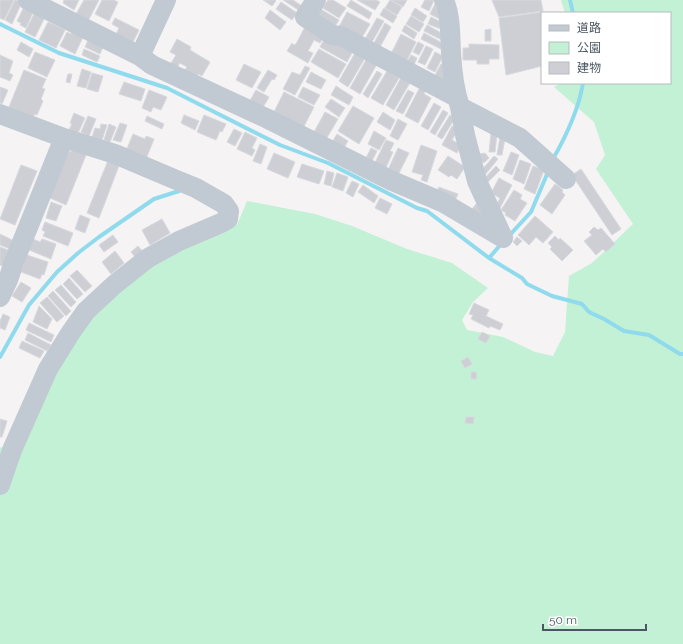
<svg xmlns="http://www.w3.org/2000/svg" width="683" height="644" viewBox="0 0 683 644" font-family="Raleway,'Noto Sans JP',sans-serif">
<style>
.green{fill:#c3f1d5}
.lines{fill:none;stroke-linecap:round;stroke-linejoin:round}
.stream{stroke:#90daee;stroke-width:4}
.building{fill:#cdcfd5;stroke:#d7d9de}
.minor{stroke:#c1cad2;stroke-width:20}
</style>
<rect width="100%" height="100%" fill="#f5f3f3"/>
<path class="green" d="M561,0h122v644h-683v-197l17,6 34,-76 29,-46 36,-38 32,-27 43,-23 46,-18 10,-24 68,13 37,12 55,23 45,14 36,25 -15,14 -11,18 5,10 36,7 32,15 18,4 12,-24 4,-56 23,-13 41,-39 -37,-55 9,-14 -11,-33 -40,-35 7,-4h109v-70h-105z"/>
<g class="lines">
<path class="stream" d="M570,0l3,13
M0,24l59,29 108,35 113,57 48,18 89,45 10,3 62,47 33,20 5,6 25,12 30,8 7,8 15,7 20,12 25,4 31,19h3
M553,159c12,-21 26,-51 30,-76
M508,237l23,-25 17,-40
M489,258l13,-15
M0,357l29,-52 28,-33 21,-19 21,-16 55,-38 25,-8"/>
</g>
<path class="building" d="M0,0h14l-10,20 -4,-2z
M15,0l7,2 -10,22 -7,-4z
M64,0h15l-5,10 -11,-7z
M84,0h15l-12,23 -12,-7z
M102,0h12l4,2 -9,19 -14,-7z
M263,0h12l1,1 -4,5z
M283,0h10l9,6 -2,5z
M328,0h5l13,8 -7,10 -16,-10z
M351,0l21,13 -3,6 -22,-13z
M357,0h19l4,2 -5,8z
M390,0l12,7 -5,8 -12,-7z
M391,0h16l-4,7z
M425,0h9l-5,11 -8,-4z
M492,0h49l2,11 -44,6z
M281,2l16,11 -5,7 -16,-11z
M435,4l5,15 -10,-5z
M25,5l9,5 -8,18 -6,-3 1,-2 -4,-2z
M319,8l20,12 -5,8 -19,-12z
M384,8l13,8 -4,7 -13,-8z
M415,8l12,8 -4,6 -12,-7z
M36,10l10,5 -11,22 -10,-5z
M270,10l16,12 -6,8 -15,-12z
M347,12l23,12 -9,15 -22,-12z
M543,12l1,1h-2v53l-36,9 -7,-57z
M411,16l13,8 -5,8 -13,-8z
M431,17l12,6 -2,6 -13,-5z
M115,18l24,12 -8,16 -17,-8 5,-10 -7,-4z
M377,18l7,3 -12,21 -7,-3z
M48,22l17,8 -9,18 -17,-8z
M385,23l6,4 -11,20 -6,-4z
M306,25l19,10 -5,8 -6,-3 -6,11 5,2 -5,10 -21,-12 5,-8 2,2 2,-1z
M405,25l12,8 -3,6 -12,-8z
M427,25l18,10 -3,5 -18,-9z
M491,29v12h-6v-11z
M73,30l11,5 -9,19 -15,-8 7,-14 4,2z
M424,33l20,11 -3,5 -20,-10z
M401,34l15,8 -10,20 -15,-8z
M326,36l27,15 -6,11 -27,-15z
M89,38l15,7 -4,9 -15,-7z
M177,39l14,8 -1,3 20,12 -8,14 -4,-2 -3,4 -11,-7 3,-4 -7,-4 -4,6 -6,-4 6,-10 -6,-3z
M21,42l12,7 -4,8 -12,-7z
M418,42l6,3 -5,10 -6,-3z
M469,44l30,1v14h-10v5h-12v-4h-14v-12h6z
M426,46l7,3 -8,16 -7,-3z
M84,49l16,7 -3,6 -15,-7z
M319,49l27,15 -8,14 -27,-16z
M35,52l20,8 -8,17 -19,-9z
M435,52l8,4 -8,16 -8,-4z
M355,53l10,5 -17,29 -9,-6z
M0,55l13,6 -4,12 4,2 -3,6 -10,-4z
M411,55l6,3 -3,7 -7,-3z
M367,58l10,6 -17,30 -10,-6z
M244,64l17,8 -9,16 -16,-8z
M441,64l6,3 -3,15 -10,-5z
M305,66l5,2 -15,27 -12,-6 9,-17 8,3z
M82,69l9,3 -5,16 -9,-2z
M24,70l22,9 -4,9 3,1 -4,10 2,2 -6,14 -2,-1 -2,3 -24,-10z
M268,70l9,5 -3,5 -2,-1 -8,13 -7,-4z
M377,71l5,3 -14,24 -5,-4z
M387,71l12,7 -16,27 -12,-7z
M311,72l15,8 -5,9 -15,-7z
M92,73l11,3 -5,16 -11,-3z
M68,74h4l-2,9 -4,-1z
M402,76l9,5 -17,29 -8,-5z
M124,82l21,7 -4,12 -22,-7z
M336,86l17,11 -4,8 -18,-10z
M0,87l8,3 -6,14 -2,-1z
M303,87l17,8 -6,10 -16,-8z
M420,87l6,3 -2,4 7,4 -13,25 -13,-7z
M149,90l18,7 -6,13 -8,-3 -2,5 -9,-4z
M256,90l13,7 -8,14 -13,-7z
M408,90l6,3 -11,21 -7,-3z
M284,92l30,15 -12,23 -30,-14z
M331,99l14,9 -6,9 -14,-10z
M434,103l7,4 -13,23 -7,-4z
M353,106l21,12 -15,26 -21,-13z
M443,110l5,3 -13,22 -5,-3z
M325,112l13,7 -13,22 -12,-7z
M383,112l12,8 -5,10 -13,-8z
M74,113l11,5 -7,15 -9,-3 3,-6 -2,-1z
M184,115l15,6 -4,9 -14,-7z
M204,115l22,9 -4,8 -2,-1 -4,9 -19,-8z
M450,115l5,3 -13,21 -5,-3z
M88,116l8,3 -7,17 -8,-4z
M147,116l17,8 -2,5 -17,-8z
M398,119l9,5 -9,16 -8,-4z
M120,123l7,2 -6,17 -8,-2z
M101,124l6,1 -5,15 -10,-3 3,-9 5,1z
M109,124l7,3 -6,15 -6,-2z
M452,126l6,3 -6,11 9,5 -4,8 -15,-8z
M234,129l8,4 -7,13 -8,-4z
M374,131l12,7 -7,12 -11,-6z
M245,132l12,6 -5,10 3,2 -3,6 -15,-7z
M491,133l6,1 -2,18h-6z
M133,134l12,5 1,-3 8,3 -8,20 -20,-8z
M337,134l11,7 -6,10 -11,-7z
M500,137l5,1 -3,17h-5z
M386,140l8,3 -4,8 3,1 -9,20 -11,-5z
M260,144l7,3 -6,17 -8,-3z
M421,145l16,6 -10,31 -6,-2 2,-5 -11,-3z
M371,148l6,3 -6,12 -6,-3z
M398,148l11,5 -11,22 -10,-5z
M75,149l11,6 -20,50 -16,-7 18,-45z
M511,152l8,3 -7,20 -9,-4z
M274,153l21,9 -7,16 -21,-9z
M485,153l4,5 -5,5 -8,-6 3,-3z
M448,156l17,11 -8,12 -6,-4 -2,2 -11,-7z
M494,156l4,3 -14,17 -4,-4z
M109,158l11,5 -21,55 -12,-5z
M520,160l11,4 -7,20 -11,-5z
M302,164l22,7 -5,13 -22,-7z
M21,165l16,6 -22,54 -15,-6z
M496,166l4,4 -14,14 -4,-3z
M533,166l11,4 -9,24 -11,-5z
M581,169l40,60 -9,6 -40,-60z
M327,171l7,2 -3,13 -7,-2z
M337,173l11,4 -5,14 -11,-4z
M499,178l13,7 -13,25 -4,-2 5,-10 -9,-5z
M352,181l7,3 -6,13 -7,-4z
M555,184l8,6 -1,2 3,3 -13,19 -12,-9z
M363,185l15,11 -4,7 -16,-11z
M439,187l19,7 -3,7 -19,-8z
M514,190l8,5 -2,4 7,4 -12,18 -10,-6 1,-2 -5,-3z
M380,198l12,6 -5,10 -12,-6z
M51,202l11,4 -6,15 -10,-3z
M477,203l7,6 -5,5 -7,-5z
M80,215l10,4 -5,14 -10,-4z
M535,216l18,16 -10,11 -7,-6 -7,8 -11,-10z
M162,219l8,14 -20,12 -8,-15z
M45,222l28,11 -5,13 -25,-10 2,-4 -3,-2z
M594,227l4,3 3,-2 14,16 -9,8 -3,-3 -7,6 -12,-14 8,-6 -3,-3z
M0,234l14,7 -4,8 -10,-4z
M113,235l5,7 -14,10 -5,-7z
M555,236l4,4 1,-2 13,12 -11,11 -12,-12 2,-2 -4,-4z
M517,237l5,4 -5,5 -4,-4z
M33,239l7,3 2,-3 14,5 -5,15 -22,-9z
M138,246l6,7 -8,5 -5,-6z
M0,247l13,5 -7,16 -6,-3z
M115,251l9,12 -13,11 -9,-12z
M27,255l21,7 -4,13 -2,-1 -2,5 -19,-7z
M77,270l15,16 -7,6 -15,-16z
M69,278l14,16 -6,5 -14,-15z
M21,282l10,6 -9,14 -10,-6z
M61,285l15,17 -5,5 -16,-17z
M53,291l18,20 -5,5 -18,-20z
M47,297l17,19 -7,6 -17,-19z
M474,303l15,7 -3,6 17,8 -3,6 -10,-4 -1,2 -18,-9 2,-4 -4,-1z
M39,306l13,13 -5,10 -14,-7z
M3,314l7,3 -5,13 -5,-2v-7z
M29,323l25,12 -3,7 -25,-12z
M482,332l8,4 -4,7 -8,-4z
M28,333l23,12 -4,6 -22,-11z
M22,341l22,10 -4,7 -21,-10z
M468,357l4,7 -7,4 -4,-7z
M471,372h5l1,7h-6z
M466,417h8l-1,7 -8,-1z
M0,419l7,2 -5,16h-2z"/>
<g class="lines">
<path class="minor" d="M28,0l112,56 12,9 114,53 124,62 52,22 61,36 -26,-57 -12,-46 -5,-28
M316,0l-11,17 27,18 9,1 115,61
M444,0c7,16 6,35 7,52 1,19 3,37 9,55l60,31 46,41
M140,56l26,-56
M0,114l64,24 -50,124 -6,18 -8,17
M0,485l12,-35 36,-81 23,-37 15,-21 28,-26 34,-27 31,-17 42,-18 7,-4 1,-8 -5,-7 -28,-16 -22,-9 -59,-25 -51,-16"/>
</g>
<rect x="541" y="12" width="130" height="72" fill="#ffffff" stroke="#b7bbc0"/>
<rect x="549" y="25" width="20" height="6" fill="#c1cad2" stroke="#b7bbc0"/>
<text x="577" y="32" font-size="12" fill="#4a5661">道路</text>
<rect x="549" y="42" width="20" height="12" fill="#c3f1d5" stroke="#b7bbc0"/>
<text x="577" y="52" font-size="12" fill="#4a5661">公園</text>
<rect x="549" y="62" width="20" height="12" fill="#cdcfd5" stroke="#b7bbc0"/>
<text x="577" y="72" font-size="12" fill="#4a5661">建物</text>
<path d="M543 624v6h103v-6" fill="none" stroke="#4a5661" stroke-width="2"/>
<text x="549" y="624" font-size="12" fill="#4a5661" stroke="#ffffff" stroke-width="3" paint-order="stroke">50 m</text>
</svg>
